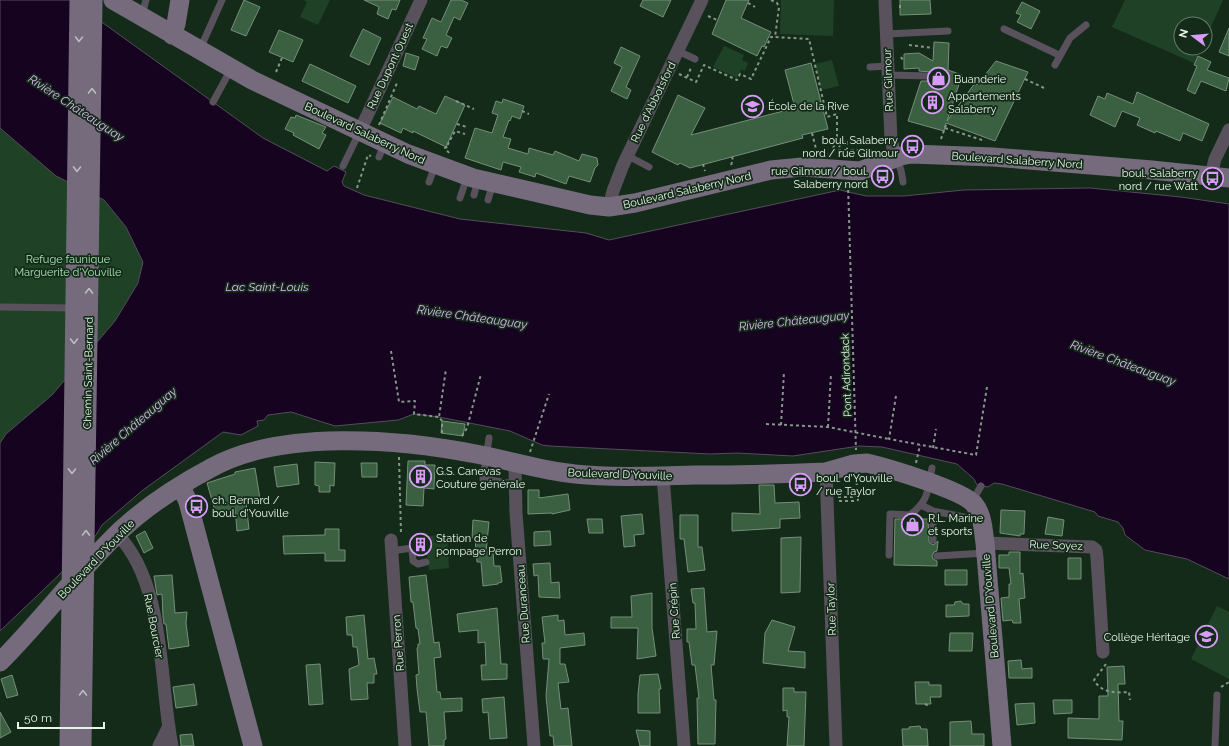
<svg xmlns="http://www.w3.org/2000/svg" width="1229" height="746" viewBox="0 0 1229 746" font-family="Raleway,sans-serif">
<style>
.green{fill:#1f4227}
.water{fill:#160320;stroke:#554c5c}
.building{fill:#3a5f41;stroke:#758f79}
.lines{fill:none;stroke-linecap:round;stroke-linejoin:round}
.path{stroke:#859788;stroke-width:2;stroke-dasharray:3 3;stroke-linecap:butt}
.lane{stroke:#59525d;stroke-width:7}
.street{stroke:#59525d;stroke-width:13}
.secondary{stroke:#766b7d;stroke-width:19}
.oneway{stroke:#babebe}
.labels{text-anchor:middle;stroke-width:3.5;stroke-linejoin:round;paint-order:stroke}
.street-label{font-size:11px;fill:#e7f5e9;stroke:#142b19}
.poi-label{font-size:11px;fill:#e7f5e9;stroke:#142b19;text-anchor:start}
.park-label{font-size:11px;fill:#a7e4b2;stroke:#142b19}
.water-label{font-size:12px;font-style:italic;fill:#dfb7f5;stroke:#142b19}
</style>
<rect width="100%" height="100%" fill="#142b19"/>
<path class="green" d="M304,0h26l-12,25 -18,-8 7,-15z
M781,0h53l-1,36 -53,-2z
M1125,0h98l-18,40v-16h-24v24h20l-7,15 -82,-36z
M724,46l20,9 -2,5 6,3 -3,8 -4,-1 -4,8 -24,-11z
M832,60l7,26 -18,4 -6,-26z
M0,128l56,48 48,24 22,27 17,35 -5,20 -23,39 -63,74 -46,39 -6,9z
M447,535l2,33 -20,2 -4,-31 3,-3z
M1217,606l12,6v67l-38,-20z"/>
<path class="water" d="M0,0h71l192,138 64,33 7,-5 12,6 -4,10 2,4 20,9 96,24 126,14 23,7 231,-50 26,6h38l60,-6 126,-2 91,9 48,7v375l-42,-20 -42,-9 -20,-15 -2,-7 -5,-6 -20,-6 -3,-4 -93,-28 -8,-1 -6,4 -11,-2 -3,-6 -17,-15 -75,-17 -23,-1 -66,10 -56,-3 -27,1 -160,-8 -8,-1 -32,-14 -71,-14 -25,-3 -16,6 -63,6 -44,-14 -23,3 -4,5 -7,1 1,5 -17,9 -18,-3 -80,58 -41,35 -6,10 -37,40 -59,56v-188l6,-9 46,-39 63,-74 23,-38 5,-21 -17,-35 -22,-27 -48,-24 -56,-48z"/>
<path class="building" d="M244,0l16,7 -14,29 -15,-6z
M364,0h36l-4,10 -4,-1 -4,10 -11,-5 2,-7z
M451,0h10l7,3 -8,17 -6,-3 -8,18 6,3 -5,10 -6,-2 -4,10 -15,-7 5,-10 -4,-1 9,-20 9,4z
M643,0h28l-8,17 -23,-11z
M726,0h23l-8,18 30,14 -7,15 -2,-1 -5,10 -45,-22z
M900,0h30l1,14 -31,1z
M1022,2l18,9 -9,18 -14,-7 4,-7 -5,-2z
M1229,28v28l-10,-4z
M363,29l18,9 -12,27 -19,-9z
M279,30l24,10 -10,22 -24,-10z
M934,42l15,1 -1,27 14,5 -15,46 28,-38 2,2 19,-24 32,11 -33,69 -49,-18 -2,8 -36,-10 13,-40h10l3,-5 -3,-4 -12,-1v-3l-15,1v-15l15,-1 14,8z
M621,47l19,9 -14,31 5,3 -4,9 -16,-8 11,-24 -8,-4z
M406,53l13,4 -4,13 -12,-4z
M1198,56l13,6 -4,8 22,8 -3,13 -25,-10 -6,13 -8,-4 10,-24 -3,-1z
M811,63l17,66 -26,6 1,3 -113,30 -10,-5 -2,2 -26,-13 26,-57 27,13 -14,27 104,-27 -10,-38z
M310,64l46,22 -8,17 -46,-22z
M1137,92l72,32 -7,17 -19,-8 -3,8 -24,-10 -1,2 -18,-8 3,-7 -18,-7 -7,16 -25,-12 8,-19 7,3 2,-6 26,11z
M445,96l20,9 -19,42 -33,-16v2l-10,-5 -2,5 -21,-10 13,-26 24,12 2,-3 17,8z
M503,99l21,7 -4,13 -8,-3 -2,5 -1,-1 -6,17 8,2 -3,9 20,6 1,-6 24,7 2,-4 24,10 3,-7 15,4 1,7 -3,3 -5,14 -21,-6 -3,8 -30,-11 -1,4 -16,-5 2,-5 -18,-5 -2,8 -36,-12 10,-30 17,5 6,-18 -6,-2 4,-12 6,2z
M296,115l30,12 -4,6 4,2 -7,14 -26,-14 1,-2 -9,-4 6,-12 4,1z
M442,421l23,3 -2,12 -22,-3z
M408,461h17v4h10l-1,24 -10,-1 -1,18 -17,-1z
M315,462l20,1 -1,23 -4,-1v7h-11v-6l-4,-1z
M361,463h16v14h-15z
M297,464l2,20 -22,3 -3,-20z
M255,468l5,31 -14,3 3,27 -12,2 -2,-23 -19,6 -9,-31 28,-9v-2z
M759,485h15l1,18 24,-1 1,16 -20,1v9l-48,3v-18l28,1z
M528,490h11v8l29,-4 2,16 -18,4v-1l-24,1z
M1001,510l24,1 -1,23h-4v2l-20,-3z
M642,514l2,20 -10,1 1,11 -11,1 -3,-31z
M680,515h18v32h4l3,23 -17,2 -4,-33h-4z
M1048,517l16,3 -2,16 -17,-2z
M587,519h15l1,14h-14z
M895,519h33l1,23 4,3 5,-4 -1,10 -3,1 -2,4 1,3 4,2v5l-43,-1z
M473,520l16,2 -3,30 7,-1 1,15h6l2,16 -4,1v1l-15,2 -2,-24h-4l-2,-24h-3z
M325,529h14v21h6v11h-20v-8l-41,1 -1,-18 42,-1z
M145,531l8,17 -9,5 -8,-17z
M550,531l1,14 -17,1v-14z
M801,537l-1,55 -19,1v-55z
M425,539l2,15 -9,2 -1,-9 -4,-7z
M1009,552h11v22l3,-1 2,25 -6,1 2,24h-8l-1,-3 -9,1 -2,-23 8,-1v-13h2l-2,-16h-10v-13h10z
M1068,558h13v21h-13z
M550,563l1,20 8,-1 1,16 -21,-1 -1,-22 -4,1 -1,-12z
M945,570h22v15h-22z
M172,575l3,38 12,-1 -1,11 3,23 -20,3 -3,-25h-2l-1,-7 -1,-23 -5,1 -3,-19z
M426,575l8,68 5,-1 2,15 -7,1 3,34h3l1,7 21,-1v13l-18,1 2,27 -2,1v6h-15l-3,-34h-6l-3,-23 -1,-14 3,-1 -2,-26 1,-1v-3h2l-2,-15 -2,-1 -3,-26h-2l-2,-25z
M704,588l3,44 10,-1 -3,34h-3l3,35h2l-1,44h-17l-1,-46h2l-4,-33h-3l-3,-23h-2v-13h9l-1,-26h-2l-2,-14z
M652,593v35l4,28 -19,3 1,-31h-27v-11h21l-1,-21z
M961,601l2,3h6v12l-23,1v-12h8l1,-3z
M497,608l4,56h6v15l-25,1 -1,-15h5l-1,-23 -7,1v-13l-19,2 -2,-18z
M364,615l4,44 6,-1 3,16h-3v9h-7l1,16 -17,1 -2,-31 10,-4 -2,-18h-4l-1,-12h-5l-1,-18z
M558,615v6l6,-1 1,15 19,-2 1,12 -25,3v16h5l4,18 -11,1 3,26 7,-1 4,38h-18l-1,-10h-3l-4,-40 3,-37h-6l-1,-16h3l-3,-26z
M772,620l23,7 -7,24 17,1v16l-42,-5 2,-30z
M950,633h23l-1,18h-23z
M1021,660l1,9 10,-1v10h-23l-1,-17z
M320,664l3,40 -14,1 -3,-40z
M1124,666l1,18h-7l1,37h4l-1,19 -54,-2v-20l31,1v-23h9l-1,-29z
M658,674l3,15h-2l1,24h-22v-19l2,-19z
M12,675l6,20 -11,3 -6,-19z
M915,682h14v3h12v12h-11l1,7h-15z
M194,684l3,21 -21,3 -3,-21z
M783,688h11v4h12l-2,54h-17l2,-29h-2v-7l-4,1z
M504,697l3,41 -17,1 -2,-27 -5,1 -1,-14z
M1053,700h19v13l-18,1z
M1034,703l1,20 -18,2 -2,-21z
M0,712l11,20 -11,6z
M971,721l1,13h12v12h-34v-24z
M920,726l1,3h6l1,17h-25l-1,-17h7v-2z
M636,730l14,1v15h-10z
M192,734l2,12h-13l-1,-11z"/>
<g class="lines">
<path class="path" d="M771,0l6,3 2,4 -4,30 34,2 18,78 10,-3v23l-4,12
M748,3l7,4
M900,5v4
M708,16l9,4
M909,45l24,3
M901,57l3,5
M276,72l6,-14
M679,74l17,8 8,-17 33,15 3,-6 11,5 20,-42h4
M687,77l4,-9
M1025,79l19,9
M456,101l18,8
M522,111l7,3
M457,124l10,3
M379,125l18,-42
M945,128l40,13
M812,133l5,20
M941,139l6,-17
M449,153l-4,-5 4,-2 -1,-2 7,-13 10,3
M847,156v-6h-9l2,-5 5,-5 2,2v8h25
M703,164l2,7
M731,165l2,-5 -1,-3
M848,184l8,266
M357,188l11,-33 3,1
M391,351l8,51 16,-1 -1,13 25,3
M896,396l-7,43 87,16 11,-68
M766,424l62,3 61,12
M781,425l3,-53
M828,427l3,-53
M442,433v-12l-3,-4 7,-48
M462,436l5,-8 14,-54
M933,448l3,-19
M530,452l19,-58
M399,457l2,77
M916,463l4,-18
M838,497h18l1,-19
M839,501h16l3,-1v-5
M1106,664l-12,16c7,13 22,13 35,12l1,8
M1221,687l8,-5
M925,704l4,2"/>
<path class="lane" d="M142,15l4,-15
M1004,29l55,26
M887,34l61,-3
M200,49l22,-49
M678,51l17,8
M1055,65l15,-27 16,-13
M870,67l18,-1
M888,75l41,1
M213,102l18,-33
M628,156l21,11
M379,157l5,-13
M896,159l5,11 2,12
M343,166l16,-33
M429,182l6,-16
M474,195l4,-15
M460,198l7,-21
M488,200l5,-17
M0,307l75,1
M489,438l-6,41 32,5
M972,502l9,-16
M921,505l12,6v29
M933,511l31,6
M391,551l21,-3 1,13 5,3 8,-2
M889,555l1,-41 20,1c20,-16 17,-24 22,-47
M937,556l48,-3
M1215,746l2,-51"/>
<path class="street" d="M885,0l6,140 5,19
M359,133l62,-133
M1211,176l4,-17 14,-29
M609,207l4,-16 10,-26 79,-165
M516,462l-1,7 1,44 18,233
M826,472l10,274
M663,476l21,270
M117,534c49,50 42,148 55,212
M391,540l14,206
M985,543l107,4 4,3 1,8 6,94
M159,746l10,-20"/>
<path class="secondary" d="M113,0l139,80 156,74 65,24 117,27 19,2 26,-4 136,-33 31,-3 58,4 41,-15 10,-2 82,3 159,13 77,8
M172,35l4,-11 4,-24
M181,486l7,16 65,244
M0,662c42,-42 78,-91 121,-132 26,-24 58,-45 90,-62 70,-39 188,-29 265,-14 33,6 65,17 99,20 39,4 79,2 119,1 44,0 88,-1 132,-3l28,-8 13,-1c21,5 95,27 107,41 9,11 9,26 11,39l17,203
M69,746l10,-746
M82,746l11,-746"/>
</g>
<defs><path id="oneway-chevron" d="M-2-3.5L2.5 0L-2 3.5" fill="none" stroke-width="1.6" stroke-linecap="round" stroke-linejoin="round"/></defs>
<g class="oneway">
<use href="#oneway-chevron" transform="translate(79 39) rotate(91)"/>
<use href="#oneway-chevron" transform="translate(92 91) rotate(-89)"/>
<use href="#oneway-chevron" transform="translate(77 169) rotate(91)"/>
<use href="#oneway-chevron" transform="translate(89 291) rotate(-89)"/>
<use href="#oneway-chevron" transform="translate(74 341) rotate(91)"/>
<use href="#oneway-chevron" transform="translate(72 471) rotate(91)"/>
<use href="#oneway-chevron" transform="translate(86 533) rotate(-89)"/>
<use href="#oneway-chevron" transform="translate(83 693) rotate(-89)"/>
</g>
<defs>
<symbol id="shop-ring" viewBox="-11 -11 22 22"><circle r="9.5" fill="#142b19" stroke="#d89bf8" stroke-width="1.5"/><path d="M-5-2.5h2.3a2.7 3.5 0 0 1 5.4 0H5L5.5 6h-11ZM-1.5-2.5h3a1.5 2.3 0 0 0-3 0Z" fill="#d89bf8"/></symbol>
<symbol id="building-ring" viewBox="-11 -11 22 22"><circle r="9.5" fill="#142b19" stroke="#d89bf8" stroke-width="1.5"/><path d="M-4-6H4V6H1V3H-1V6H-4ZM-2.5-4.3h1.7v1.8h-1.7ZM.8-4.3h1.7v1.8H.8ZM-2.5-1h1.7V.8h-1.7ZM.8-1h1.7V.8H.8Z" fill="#d89bf8"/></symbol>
<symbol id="school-ring" viewBox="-11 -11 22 22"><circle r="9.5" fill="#142b19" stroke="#d89bf8" stroke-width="1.5"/><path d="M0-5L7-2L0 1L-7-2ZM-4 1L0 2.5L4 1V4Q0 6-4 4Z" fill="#d89bf8"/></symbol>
<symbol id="bus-ring" viewBox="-11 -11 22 22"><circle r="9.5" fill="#142b19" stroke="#d89bf8" stroke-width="1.5"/><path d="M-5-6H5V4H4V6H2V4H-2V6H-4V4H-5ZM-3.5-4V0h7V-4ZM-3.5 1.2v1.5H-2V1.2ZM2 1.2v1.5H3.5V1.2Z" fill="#d89bf8"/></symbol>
</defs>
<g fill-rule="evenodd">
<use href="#shop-ring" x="926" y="66" width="25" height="25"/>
<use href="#building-ring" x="920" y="90" width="25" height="25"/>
<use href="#school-ring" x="740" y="94" width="25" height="25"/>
<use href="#bus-ring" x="900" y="134" width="25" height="25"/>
<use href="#bus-ring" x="870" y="164" width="25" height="25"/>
<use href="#bus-ring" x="1200" y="166" width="25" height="25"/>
<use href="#building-ring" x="408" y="464" width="25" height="25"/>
<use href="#bus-ring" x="788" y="472" width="25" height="25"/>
<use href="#bus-ring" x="184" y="494" width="25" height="25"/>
<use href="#shop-ring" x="900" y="512" width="25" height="25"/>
<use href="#building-ring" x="408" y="532" width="25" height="25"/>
<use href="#school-ring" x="1194" y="624" width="25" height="25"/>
</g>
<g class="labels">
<g class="street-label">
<text transform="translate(390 66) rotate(-65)" y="4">Rue Dupont Ouest</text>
<text transform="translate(888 80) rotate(-92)" y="4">Rue Gilmour</text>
<text transform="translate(653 102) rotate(-64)" y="4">Rue d'Abbotsford</text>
<text transform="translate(365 133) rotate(25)" y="4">Boulevard Salaberry Nord</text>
<text transform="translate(1017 160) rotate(4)" y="4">Boulevard Salaberry Nord</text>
<text transform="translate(687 190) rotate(-13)" y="4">Boulevard Salaberry Nord</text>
<text transform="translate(88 373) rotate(-89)" y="4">Chemin Saint-Bernard</text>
<text transform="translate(846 375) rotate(-92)" y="4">Pont Adirondack</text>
<text transform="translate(620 474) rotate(2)" y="4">Boulevard D'Youville</text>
<text transform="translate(1056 545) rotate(2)" y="4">Rue Soyez</text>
<text transform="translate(96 559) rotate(-46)" y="4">Boulevard D'Youville</text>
<text transform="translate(523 604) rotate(-94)" y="4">Rue Duranceau</text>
<text transform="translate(990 606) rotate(-95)" y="4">Boulevard D'Youville</text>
<text transform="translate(831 609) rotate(-92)" y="4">Rue Taylor</text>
<text transform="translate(674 611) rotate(-94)" y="4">Rue Crépin</text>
<text transform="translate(154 626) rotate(79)" y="4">Rue Bourcier</text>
<text transform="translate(398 643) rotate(-94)" y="4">Rue Perron</text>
</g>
<g class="poi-label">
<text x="954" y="83">Buanderie</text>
<text x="948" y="100">Appartements<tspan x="948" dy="13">Salaberry</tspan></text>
<text x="768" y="110">École de la Rive</text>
<text x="898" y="144" text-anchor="end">boul. Salaberry<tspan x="898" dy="13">nord / rue Gilmour</tspan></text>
<text x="868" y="175" text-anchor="end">rue Gilmour / boul.<tspan x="868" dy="13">Salaberry nord</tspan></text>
<text x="1198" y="177" text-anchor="end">boul. Salaberry<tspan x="1198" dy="13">nord / rue Watt</tspan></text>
<text x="436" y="475">G.S. Canevas<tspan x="436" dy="13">Couture générale</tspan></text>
<text x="816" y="482">boul. d'Youville<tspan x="816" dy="13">/ rue Taylor</tspan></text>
<text x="212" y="504">ch. Bernard /<tspan x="212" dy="13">boul. d'Youville</tspan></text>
<text x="928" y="522">R.L. Marine<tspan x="928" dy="13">et sports</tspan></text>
<text x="436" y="542">Station de<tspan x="436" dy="13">pompage Perron</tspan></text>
<text x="1190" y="641" text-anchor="end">Collège Héritage</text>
</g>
<g class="park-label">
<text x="68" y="263">Refuge faunique<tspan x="68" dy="13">Marguerite d'Youville</tspan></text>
</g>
<g class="water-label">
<text transform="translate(76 108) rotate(33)" y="4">Rivière Châteauguay</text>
<text x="267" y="291">Lac Saint-Louis</text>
<text transform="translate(472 317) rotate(8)" y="4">Rivière Châteauguay</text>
<text transform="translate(794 321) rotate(-6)" y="4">Rivière Châteauguay</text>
<text transform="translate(1123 363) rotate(20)" y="4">Rivière Châteauguay</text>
<text transform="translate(133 426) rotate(-41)" y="4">Rivière Châteauguay</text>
</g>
</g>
<g transform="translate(1193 36) rotate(286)"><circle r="19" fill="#142b19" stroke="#687c6c"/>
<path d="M0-3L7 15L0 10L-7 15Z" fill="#d89bf8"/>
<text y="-6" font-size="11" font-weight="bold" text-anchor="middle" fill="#e7f5e9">N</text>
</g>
<path d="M18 722v6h86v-6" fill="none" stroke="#e7f5e9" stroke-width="2"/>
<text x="24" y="722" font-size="12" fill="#e7f5e9" stroke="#142b19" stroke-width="3" paint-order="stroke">50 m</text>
</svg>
